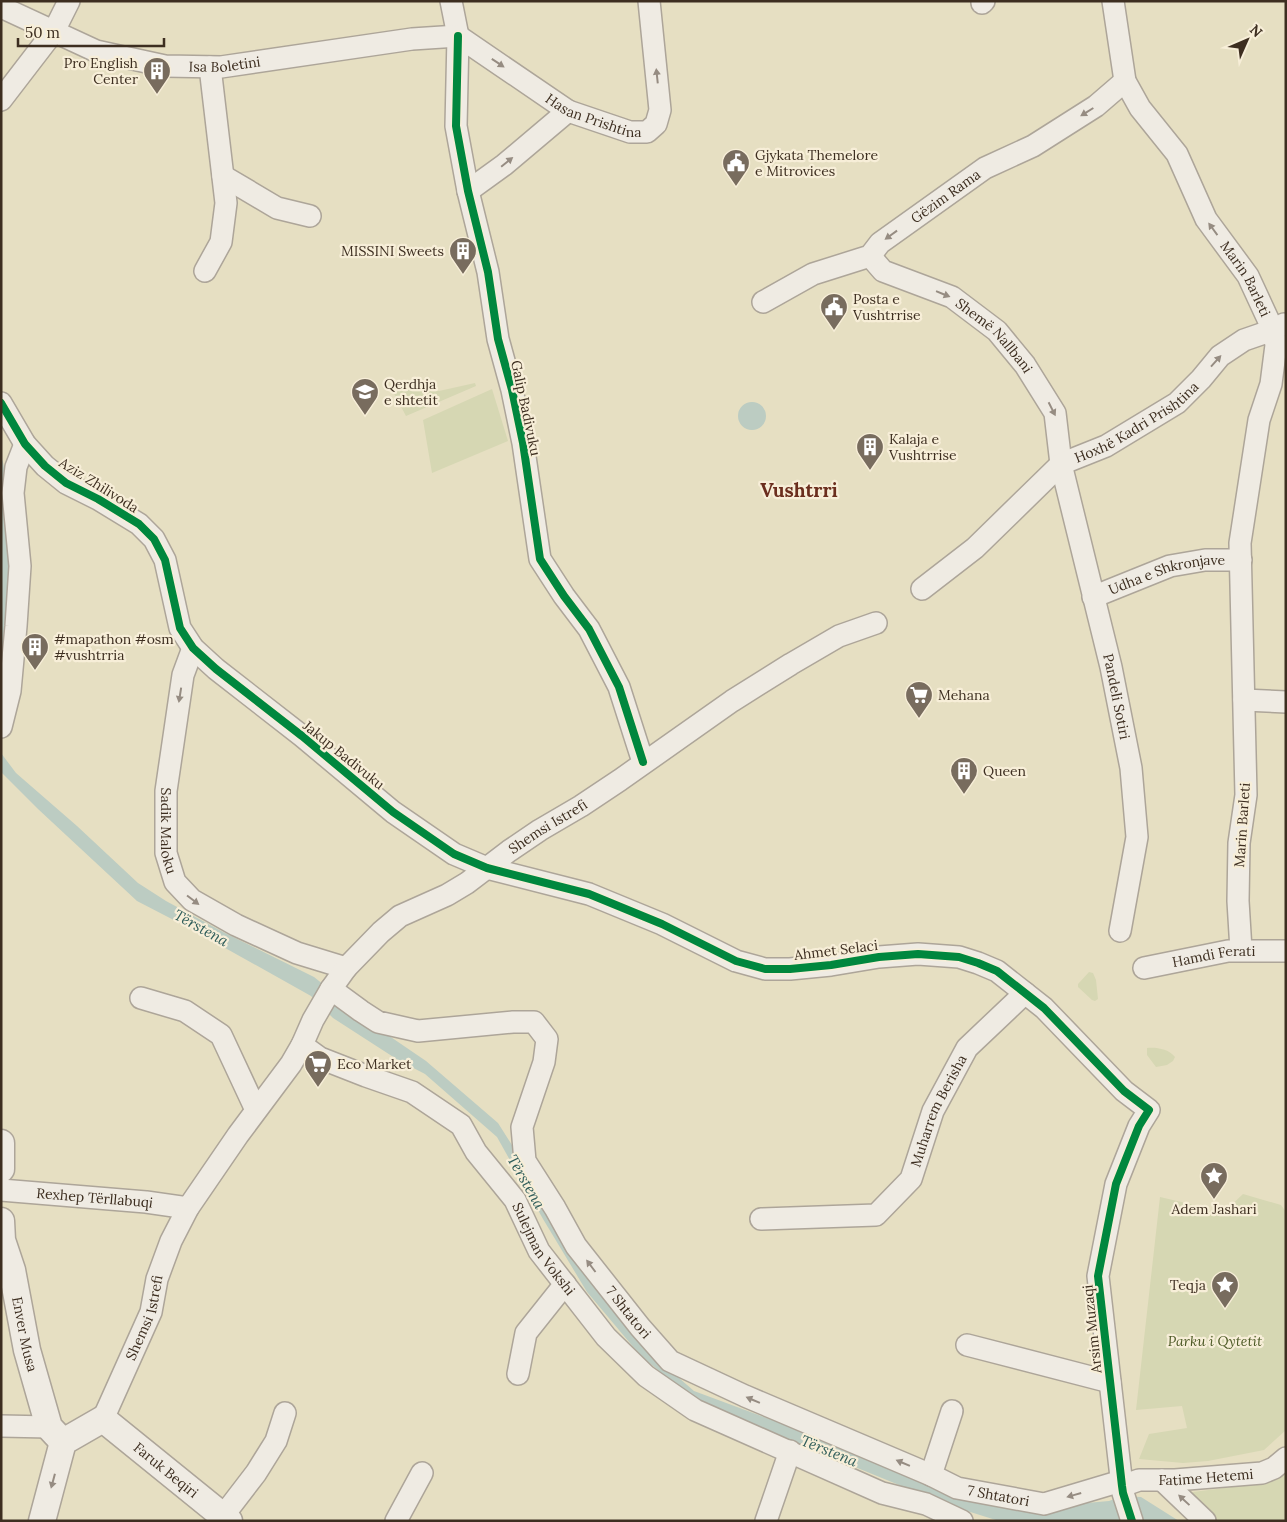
<svg xmlns="http://www.w3.org/2000/svg" width="1287" height="1522" viewBox="0 0 1287 1522" font-family="Lora,serif">
<style>
.farmland{fill:#e6dfc2}
.green{fill:#d6d7b3}
.water{fill:#bcccc2}
.lines{fill:none;stroke-linecap:round;stroke-linejoin:round}
.minor-casing{stroke:#ada599;stroke-width:24}
.tertiary-casing{stroke:#ada599;stroke-width:29}
.minor{stroke:#efebe3;stroke-width:21}
.tertiary{stroke:#efebe3;stroke-width:26}
.cycleway-casing{stroke:#f7eed8;stroke-width:11}
.cycleway{stroke:#00873e;stroke-width:8}
.oneway{fill:#968c82}
.labels{text-anchor:middle;stroke-width:4.5;stroke-linejoin:round;paint-order:stroke}
.poi-label{font-size:14px;fill:#3d2e20;stroke:#f7eed8;text-anchor:start}
.street-label{font-size:14px;fill:#3d2e20;stroke:#f7eed8}
.park-label{font-size:14px;font-style:italic;fill:#4d5a26;stroke:#f7eed8}
.water-label{font-size:15px;font-style:italic;fill:#2f5d5a;stroke:#f7eed8}
.district-label{font-size:19px;font-weight:bold;fill:#6b2e1e;stroke:#f7eed8}
</style>
<rect width="100%" height="100%" fill="#e7e0d1"/>
<path class="farmland" d="M1,1h1285v1520h-1285z"/>
<path class="green" d="M407,380l32,11 36,-8 1,3 -70,30 -16,-30z
M492,389l16,52 -76,32 -9,-53z
M1089,972l4,1 3,7 2,19 -3,2 -3,-1 -14,-13v-3z
M1147,1048c9,-1 22,1 28,9l-2,4 -6,4 -11,2 -9,-12z
M1243,1194l38,11 5,7v218l-22,20 -56,11 -25,2 -44,-4 10,-25 38,-6 -5,-22 -46,4 24,-213 43,10 6,4 15,1z
M1286,1464v57h-72l-21,-22v-7l70,-9z"/>
<path class="water" d="M738 416a14 14 0 1 1 28 0a14 14 0 1 1-28 0Z
M1,457l2,5 9,56 -11,182z
M1,753l15,20 61,53 61,57 28,18 59,32 89,44 65,52 47,32 72,62 24,38 127,191 45,39 134,50 88,35 55,26 48,7 90,-8 14,-5 18,1 38,24h-180l-51,-16 -252,-103 -56,-47 -53,-63 -44,-73 -46,-82 -72,-63 -27,-14 -65,-42 -22,-22 -118,-66 -56,-29 -99,-92 -37,-37z"/>
<g class="lines">
<defs>
<g id="minor">
<path d="M451,1l7,35 -2,90 12,65 20,81 10,67 14,51 11,53 17,116 24,37 25,33 30,58 24,75"/>
<path id="s1" d="M1113,1l12,80 15,27 37,46 29,65 42,57 25,54 3,15 -5,39 -12,36 -19,123 6,252 -7,48 -1,58 3,49"/>
<path d="M982,3l2,-2"/>
<path id="s2" d="M1,7l95,44 69,15 56,1 191,-28 46,-3"/>
<path id="s3" d="M458,36l110,75 62,21h17l9,-8 4,-14 -11,-109"/>
<path d="M1,100l53,-69 15,-30"/>
<path d="M223,176l54,32 33,8"/>
<path d="M468,191l36,-26 64,-54"/>
<path id="s4" d="M870,256l13,15 69,26 45,34 28,34 30,48 6,51 50,203 20,101 6,69 -17,94"/>
<path d="M205,271l16,-29 5,-39 -16,-136"/>
<path id="s5" d="M763,302l50,-28 57,-18 10,-13 105,-75 48,-22 63,-40 29,-25"/>
<path d="M1,403l24,41 20,22 21,17 32,16 41,25 15,15 11,21 15,68 13,20 23,21 86,67 91,76 61,42 33,14 102,26 73,30 74,37 29,8h25l41,-4 48,-8 39,-3 41,3 19,6 19,8 47,37 80,83 25,19 -10,16 -23,58 -18,92 24,210 1,7 9,28"/>
<path id="s6" d="M922,589l53,-41 86,-84 45,-18 71,-43 24,-24 19,-23 24,-16 29,-10 11,-6"/>
<path id="s7" d="M1093,597l77,-31 35,-6h36"/>
<path id="s8" d="M193,648l-10,27 -17,116v62l9,29 17,18 44,25 61,28 49,15"/>
<path d="M1244,700l42,2"/>
<path d="M1,727l9,-36 6,-65 4,-60 -7,-73 3,-26 9,-23"/>
<path id="s9" d="M1144,968l84,-17h58"/>
<path id="s10" d="M331,989l30,22 17,11 40,9 95,-9h21l13,17 -3,23 -22,65 3,34 30,47 21,38 64,81 30,34 75,35 186,79 26,13 87,16 77,-23"/>
<path d="M141,998l44,13 36,24 35,75"/>
<path id="s11" d="M302,1045l18,13 46,18 46,16 49,33 15,27 39,48 24,51 67,86 40,39 49,34 187,83 44,11 36,17"/>
<path id="s12" d="M1,1190l145,12 42,6"/>
<path id="s13" d="M761,1219l115,-4 35,-36 22,-68 34,-63 58,-55"/>
<path d="M967,1345l143,37"/>
<path d="M518,1374l8,-41 39,-49"/>
<path id="s14" d="M103,1419l48,-107 6,-33 14,-38 17,-33 50,-73 53,-71 11,-19 11,-25 18,-31 15,-21 35,-36 19,-16 47,-21 20,-12 42,-32 31,-21 41,-24 39,-26 112,-79 59,-37 48,-28 37,-13"/>
<path d="M1,1426l48,1"/>
<path d="M931,1475l21,-64"/>
<path d="M1162,1480l43,41"/>
<path id="s15" d="M1122,1486l17,-6h36l87,-7 12,-5 12,-10"/>
<path d="M223,1516l33,-43 20,-32 9,-28"/>
<path d="M396,1521l26,-48"/>
<path d="M766,1521l24,-70"/>
</g>
<g id="tertiary">
<path d="M1,1143v26"/>
<path id="s16" d="M1,1221l1,19 10,30 15,80 22,77 14,15"/>
<path id="s17" d="M42,1521l21,-79 40,-23 126,102"/>
</g>
</defs>
<use href="#minor" class="minor-casing"/>
<use href="#tertiary" class="tertiary-casing"/>
<use href="#minor" class="minor"/>
<use href="#tertiary" class="tertiary"/>
<defs>
<path id="cycleway" d="M458,36l-2,90 12,65 20,81 10,67 14,51 11,53 17,116 24,37 25,33 30,58 24,75
M1,403l24,41 20,22 21,17 32,16 41,25 15,15 11,21 15,68 13,20 23,21 86,67 91,76 61,42 33,14 102,26 73,30 74,37 29,8h25l41,-4 48,-8 39,-3 41,3 19,6 19,8 47,37 80,83 25,19 -10,16 -23,58 -18,92 24,210 1,7 9,28"/>
</defs>
<use href="#cycleway" class="cycleway-casing"/>
<use href="#cycleway" class="cycleway"/>
</g>
<defs><path id="oneway-solid" d="M-6-.8H1V-3.2L6.5 0L1 3.2V.8H-6Z" transform="scale(1.25)"/></defs>
<g class="oneway">
<use href="#oneway-solid" transform="translate(498 63) rotate(34)"/>
<use href="#oneway-solid" transform="translate(657 76) rotate(-96)"/>
<use href="#oneway-solid" transform="translate(1087 112) rotate(148)"/>
<use href="#oneway-solid" transform="translate(507 162) rotate(-39)"/>
<use href="#oneway-solid" transform="translate(1213 229) rotate(-126)"/>
<use href="#oneway-solid" transform="translate(891 235) rotate(144)"/>
<use href="#oneway-solid" transform="translate(943 294) rotate(22)"/>
<use href="#oneway-solid" transform="translate(1216 361) rotate(-48)"/>
<use href="#oneway-solid" transform="translate(1052 409) rotate(63)"/>
<use href="#oneway-solid" transform="translate(180 695) rotate(99)"/>
<use href="#oneway-solid" transform="translate(193 900) rotate(37)"/>
<use href="#oneway-solid" transform="translate(591 1266) rotate(-127)"/>
<use href="#oneway-solid" transform="translate(753 1400) rotate(-157)"/>
<use href="#oneway-solid" transform="translate(903 1463) rotate(-157)"/>
<use href="#oneway-solid" transform="translate(53 1481) rotate(105)"/>
<use href="#oneway-solid" transform="translate(1074 1495) rotate(164)"/>
<use href="#oneway-solid" transform="translate(1184 1500) rotate(-137)"/>
</g>
<defs>
<symbol id="building-pin" viewBox="-11 -11 22 30"><path d="M0 17L-7.5 6A9.5 9.5 0 1 1 7.5 6Z" fill="#786c5e" stroke="#f7eed8"/><path d="M-4-6H4V6H1V3H-1V6H-4ZM-2.5-4.3h1.7v1.8h-1.7ZM.8-4.3h1.7v1.8H.8ZM-2.5-1h1.7V.8h-1.7ZM.8-1h1.7V.8H.8Z" fill="#fff"/></symbol>
<symbol id="civic-pin" viewBox="-11 -11 22 30"><path d="M0 17L-7.5 6A9.5 9.5 0 1 1 7.5 6Z" fill="#786c5e" stroke="#f7eed8"/><path d="M-.6-6.5H3V-4.5H.6V-3L4-1V1h2V6H-6V1h2V-1L-.6-3ZM-1.2 2.5V6h2.4V2.5Z" fill="#fff"/></symbol>
<symbol id="school-pin" viewBox="-11 -11 22 30"><path d="M0 17L-7.5 6A9.5 9.5 0 1 1 7.5 6Z" fill="#786c5e" stroke="#f7eed8"/><path d="M0-5L7-2L0 1L-7-2ZM-4 1L0 2.5L4 1V4Q0 6-4 4Z" fill="#fff"/></symbol>
<symbol id="supermarket-pin" viewBox="-11 -11 22 30"><path d="M0 17L-7.5 6A9.5 9.5 0 1 1 7.5 6Z" fill="#786c5e" stroke="#f7eed8"/><path d="M-6-5.5h2.5l.6 2H6L4.5 2H-2.5L-4.4-4H-6ZM-1.5 3.2a1.3 1.3 0 1 0 .1 0ZM3 3.2a1.3 1.3 0 1 0 .1 0Z" fill="#fff"/></symbol>
<symbol id="sight-pin" viewBox="-11 -11 22 30"><path d="M0 17L-7.5 6A9.5 9.5 0 1 1 7.5 6Z" fill="#786c5e" stroke="#f7eed8"/><path d="M0-6L1.8-2.2L6-1.7L2.9 1.2L3.7 5.4L0 3.3L-3.7 5.4L-2.9 1.2L-6-1.7L-1.8-2.2Z" fill="#fff"/></symbol>
</defs>
<g fill-rule="evenodd">
<use href="#building-pin" x="141" y="55" width="32" height="43"/>
<use href="#civic-pin" x="720" y="147" width="32" height="43"/>
<use href="#building-pin" x="447" y="235" width="32" height="43"/>
<use href="#civic-pin" x="818" y="291" width="32" height="43"/>
<use href="#school-pin" x="349" y="376" width="32" height="43"/>
<use href="#building-pin" x="854" y="431" width="32" height="43"/>
<use href="#building-pin" x="19" y="631" width="32" height="43"/>
<use href="#supermarket-pin" x="903" y="679" width="32" height="43"/>
<use href="#building-pin" x="948" y="755" width="32" height="43"/>
<use href="#supermarket-pin" x="302" y="1048" width="32" height="43"/>
<use href="#sight-pin" x="1198" y="1160" width="32" height="43"/>
<use href="#sight-pin" x="1209" y="1269" width="32" height="43"/>
</g>
<g class="labels">
<g class="poi-label">
<text x="138" y="68" text-anchor="end">Pro English<tspan x="138" dy="16">Center</tspan></text>
<text x="755" y="160">Gjykata Themelore<tspan x="755" dy="16">e Mitrovices</tspan></text>
<text x="444" y="256" text-anchor="end">MISSINI Sweets</text>
<text x="853" y="304">Posta e<tspan x="853" dy="16">Vushtrrise</tspan></text>
<text x="384" y="389">Qerdhja<tspan x="384" dy="16">e shtetit</tspan></text>
<text x="889" y="444">Kalaja e<tspan x="889" dy="16">Vushtrrise</tspan></text>
<text x="54" y="644">#mapathon #osm<tspan x="54" dy="16">#vushtrria</tspan></text>
<text x="938" y="700">Mehana</text>
<text x="983" y="776">Queen</text>
<text x="337" y="1069">Eco Market</text>
<text x="1214" y="1214" text-anchor="middle">Adem Jashari</text>
<text x="1206" y="1290" text-anchor="end">Teqja</text>
</g>
<g class="street-label">
<text dy="5" stroke="none"><textPath href="#s2" startOffset="235">Isa Boletini</textPath></text>
<text dy="5" stroke="none"><textPath href="#s3" startOffset="159">Hasan Prishtina</textPath></text>
<text dy="5" stroke="none"><textPath href="#s5" startOffset="214">Gëzim Rama</textPath></text>
<text dy="5" stroke="none"><textPath href="#s1" startOffset="314">Marin Barleti</textPath></text>
<text dy="5" stroke="none"><textPath href="#s4" startOffset="151">Shemë Nallbani</textPath></text>
<text transform="translate(526 408) rotate(78)" y="5">Galip Badivuku</text>
<text dy="5" stroke="none"><textPath href="#s6" startOffset="274">Hoxhë Kadri Prishtina</textPath></text>
<text transform="translate(99 485) rotate(32)" y="5">Aziz Zhilivoda</text>
<text dy="5" stroke="none"><textPath href="#s7" startOffset="78">Udha e Shkronjave</textPath></text>
<text dy="5" stroke="none"><textPath href="#s4" startOffset="541">Pandeli Sotiri</textPath></text>
<text transform="translate(344 755) rotate(39)" y="5">Jakup Badivuku</text>
<text transform="translate(1242 825) rotate(-86)" y="5">Marin Barleti</text>
<text dy="5" stroke="none"><textPath href="#s14" startOffset="765">Shemsi Istrefi</textPath></text>
<text dy="5" stroke="none"><textPath href="#s8" startOffset="186">Sadik Maloku</textPath></text>
<text transform="translate(836 950) rotate(-7)" y="5">Ahmet Selaci</text>
<text dy="5" stroke="none"><textPath href="#s9" startOffset="71">Hamdi Ferati</textPath></text>
<text dy="5" stroke="none"><textPath href="#s13" startOffset="239">Muharrem Berisha</textPath></text>
<text dy="5" stroke="none"><textPath href="#s12" startOffset="94">Rexhep Tërllabuqi</textPath></text>
<text dy="5" stroke="none"><textPath href="#s11" startOffset="329">Sulejman Vokshi</textPath></text>
<text dy="5" stroke="none"><textPath href="#s10" startOffset="546">7 Shtatori</textPath></text>
<text dy="5" stroke="none"><textPath href="#s14" startOffset="110">Shemsi Istrefi</textPath></text>
<text transform="translate(1092 1329) rotate(-96)" y="5">Arsim Muzaqi</text>
<text dy="5" stroke="none"><textPath href="#s16" startOffset="116">Enver Musa</textPath></text>
<text dy="5" stroke="none"><textPath href="#s17" startOffset="209">Faruk Beqiri</textPath></text>
<text dy="5" stroke="none"><textPath href="#s15" startOffset="85">Fatime Hetemi</textPath></text>
<text dy="5" stroke="none"><textPath href="#s10" startOffset="966">7 Shtatori</textPath></text>
</g>
<g class="park-label">
<text x="1215" y="1346">Parku i Qytetit</text>
</g>
<g class="water-label">
<text transform="translate(201 928) rotate(29)" y="5">Tërstena</text>
<text transform="translate(526 1182) rotate(60)" y="5">Tërstena</text>
<text transform="translate(829 1451) rotate(22)" y="5">Tërstena</text>
</g>
<g class="district-label">
<text x="799" y="497">Vushtrri</text>
</g>
</g>
<rect width="1287" height="1522" fill="none" stroke="#3d2e20" stroke-width="5"/>
<g transform="translate(1247 40) rotate(45)" stroke="#f7eed8" stroke-width="4" paint-order="stroke">
<path d="M0-4L9 19L0 12L-9 19Z" fill="#3d2e20"/>
<text y="-8" font-size="14" font-weight="bold" text-anchor="middle" fill="#3d2e20">N</text>
</g>
<path d="M18 38v8h146v-8" fill="none" stroke="#3d2e20" stroke-width="2.5"/>
<text x="25" y="38" font-size="15" fill="#3d2e20" stroke="#f7eed8" stroke-width="4" paint-order="stroke">50 m</text>
</svg>
